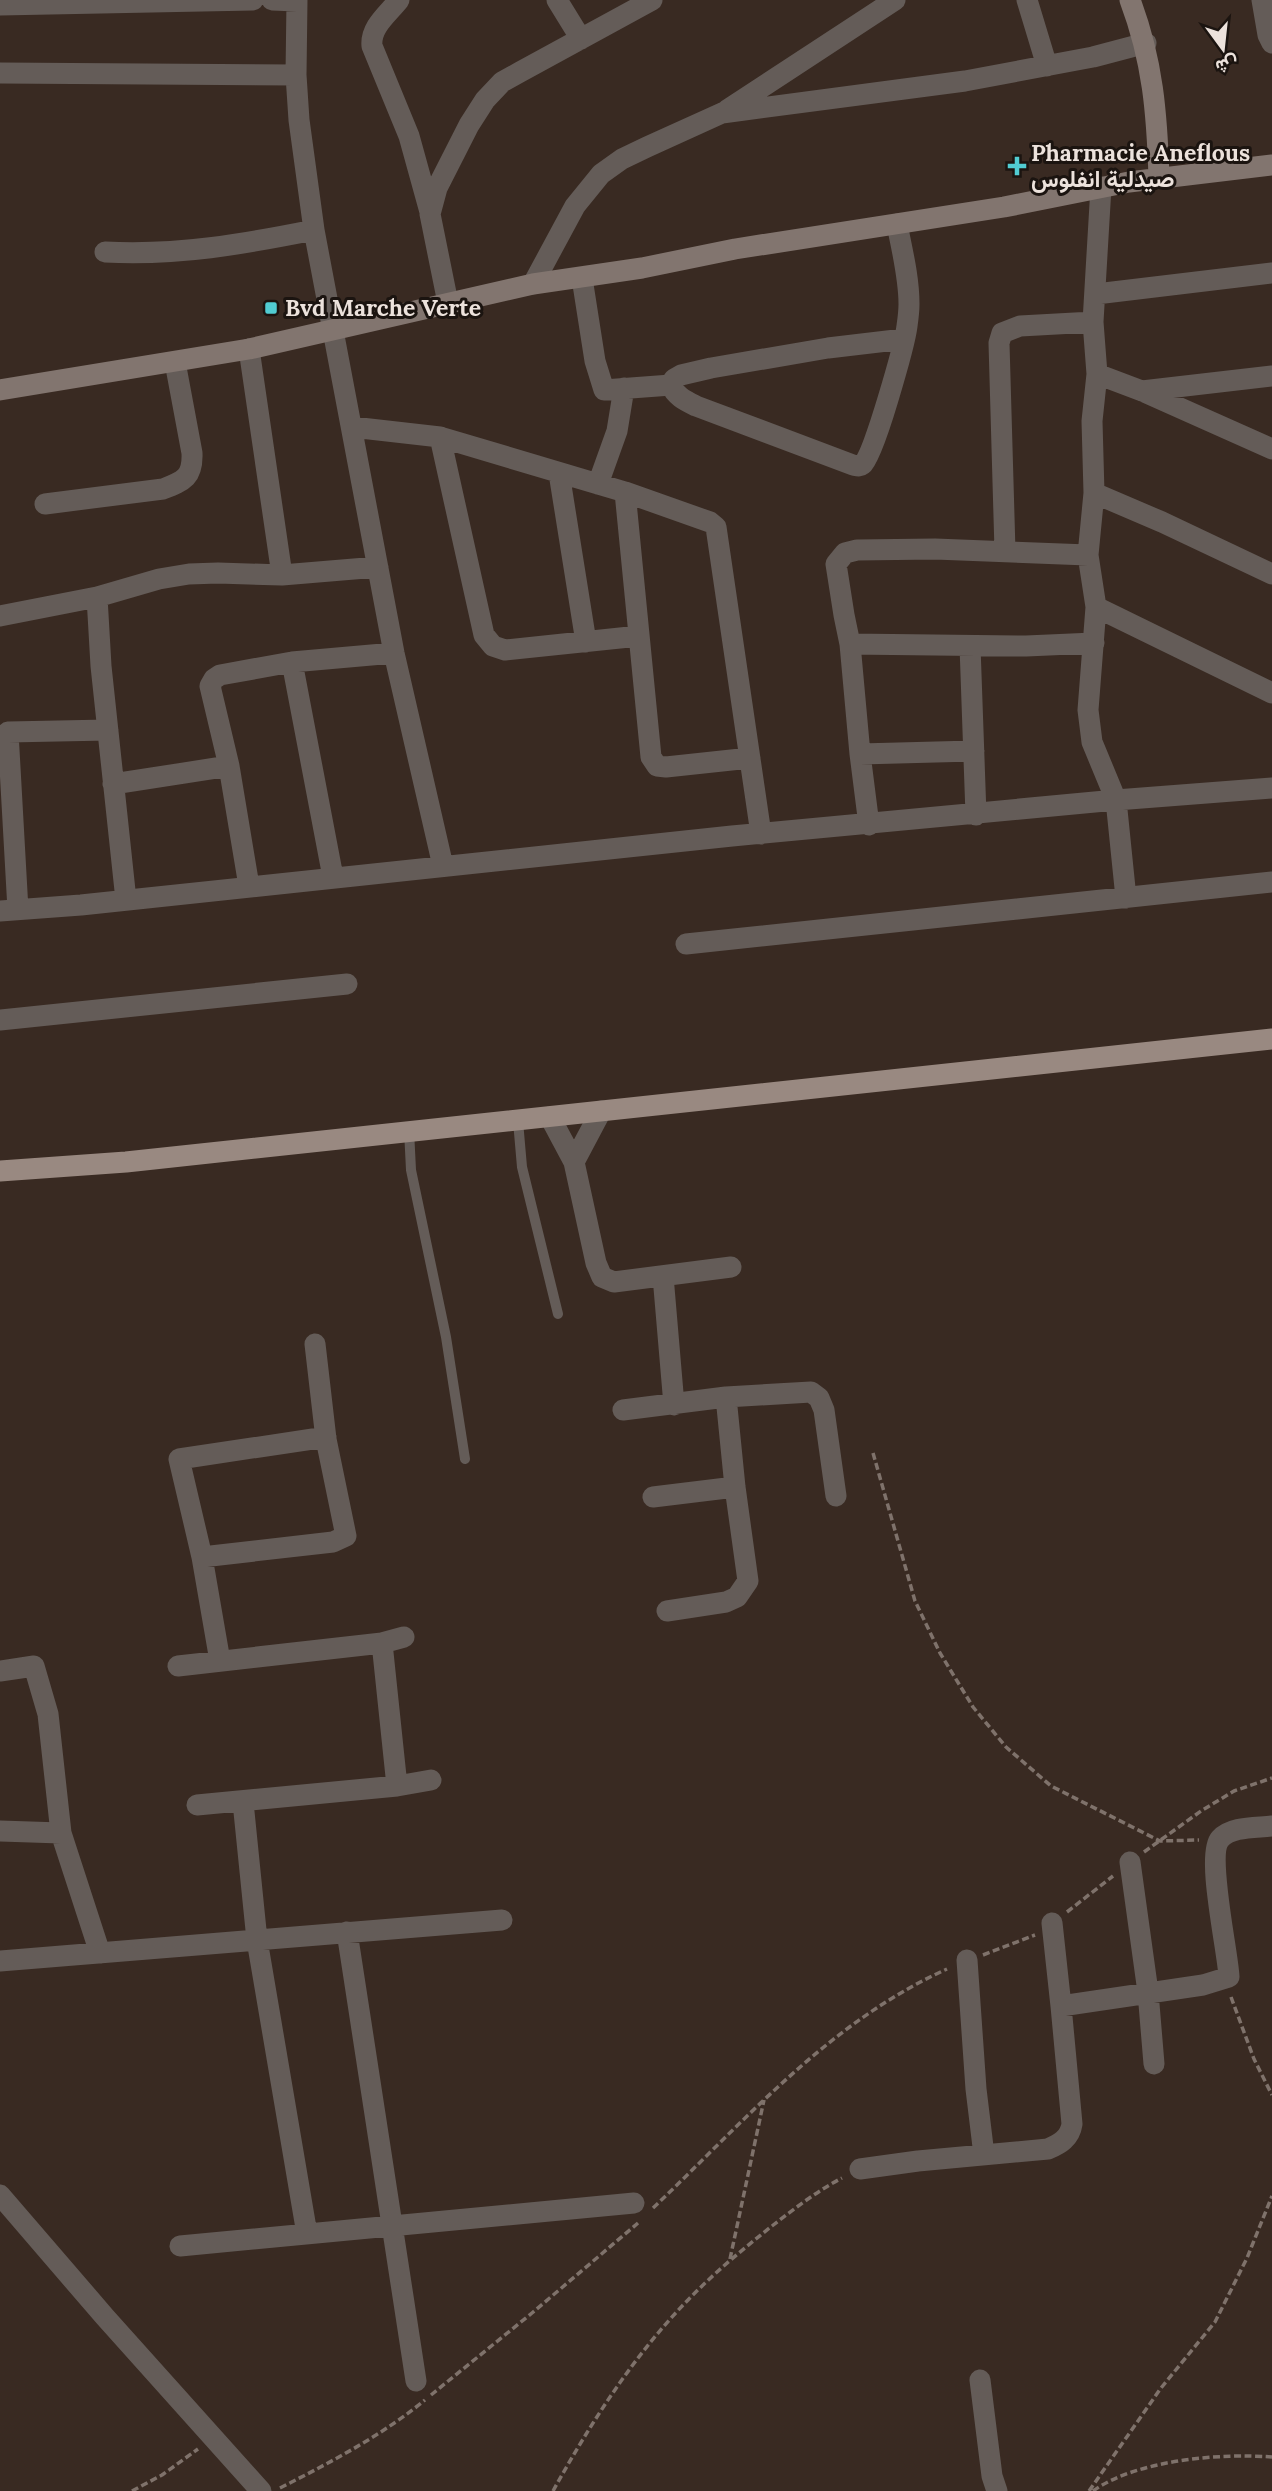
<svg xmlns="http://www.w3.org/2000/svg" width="1272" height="2491" viewBox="0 0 1272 2491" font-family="Lora,Vazirmatn,serif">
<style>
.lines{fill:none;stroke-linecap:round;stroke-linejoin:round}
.path{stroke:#7f726b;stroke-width:3.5;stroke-dasharray:7 3.5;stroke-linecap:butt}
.lane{stroke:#645c58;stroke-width:10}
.street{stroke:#645c58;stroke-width:21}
.secondary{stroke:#82756f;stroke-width:21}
.primary{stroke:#998981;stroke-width:21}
.poi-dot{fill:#51ccd2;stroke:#1b1410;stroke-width:2.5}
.labels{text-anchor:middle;stroke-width:6;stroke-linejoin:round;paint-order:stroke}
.poi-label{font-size:23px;font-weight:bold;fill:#ece2dc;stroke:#1b1410;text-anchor:start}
</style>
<rect width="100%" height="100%" fill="#392a22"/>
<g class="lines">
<path class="path" d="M873,1453l42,148 25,52 33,54 33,40 45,39 109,55 39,-1
M1144,1852l57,-41 33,-20 38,-13
M1067,1912l46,-36
M983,1955l52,-20
M1231,1997l23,62 18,36
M653,2208c92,-87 176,-186 294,-239
M730,2259l34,-159
M431,2395l101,-82 106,-90
M280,2488c51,-26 101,-52 145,-88
M132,2491l30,-16 36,-26
M553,2491c37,-67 81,-136 135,-191 26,-27 55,-51 84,-74 22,-17 45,-35 70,-48
M1089,2491l72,-103 54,-66 32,-64 25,-62
M1093,2491c43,-31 127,-38 179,-34"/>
<path class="lane" d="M518,1121l4,46 36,147
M409,1130l2,40 35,167 19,122"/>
<path class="street" d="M272,0l25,1
M297,0l-1,75 3,45 15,110 80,423 49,213
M399,0c-11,14 -29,27 -27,46l37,90 21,76
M557,0l24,39
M1027,0l20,66
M1262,0l6,35 4,8
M0,5l253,-5
M0,73l296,2
M727,110l168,-110
M1101,187l-8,135 4,52 -5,47 2,72 -6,62 8,52 -8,103 4,32 24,58 10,98
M897,224c5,26 12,53 12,80 0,7 -1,15 -2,22 -2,17 -34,132 -44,138 -4,3 -5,2 -10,1l-157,-59c-10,-5 -21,-10 -25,-21l3,-6 7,-4 30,-7 117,-20 76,-9
M105,252c72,4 139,-8 209,-22
M582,278l13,83 9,29 67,-5
M533,284l42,-78 26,-32 21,-15 25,-12 75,-34 243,-32 128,-24 53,-14
M1096,294l176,-21
M448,303l-18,-89 7,-26 32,-63 16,-25 17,-18 18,-10 132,-72
M249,349l33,226
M1097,374l45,17 130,58
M1142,391l130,-15
M352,427l88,10 44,198 9,11 12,4 134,-14
M440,437l185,55 85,30 6,5 45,307
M559,473l27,169
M598,484l19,-53 7,-43
M625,492l26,265 6,9 9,1 84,-9
M1094,493l68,29 110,52
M45,504l118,-15c21,-8 30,-12 29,-36l-17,-91
M1005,551l-6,-208 3,-10 18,-7 73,-4
M1088,555l-153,-6 -78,1 -12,3 -9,11 8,51 6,29 176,2 68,-3
M1096,607l176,86
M0,616l97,-19
M850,644l10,110 114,-3
M970,646l6,169
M292,662l41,215
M860,754l9,71
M113,784l116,-18
M249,886l-20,-120 -19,-80 4,-7 6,-4 72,-13 102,-9
M126,900l-25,-234 -4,-69 62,-18 30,-5 29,-1 64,2 96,-8
M18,910l-10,-178 100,-2
M0,911l81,-6 651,-69 384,-36 156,-12
M686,944l586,-62
M0,1020l347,-36
M550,1117l24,45 22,101 6,14 12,5 117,-15
M574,1162l27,-51
M663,1276l11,129
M623,1410l103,-13 85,-5 8,6 5,12 12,86
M653,1497l82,-10
M202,1557l131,-15 13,-6 -20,-97 -11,-95
M667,1611l59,-9 11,-5 11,-16 -13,-94 -9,-90
M382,1643l15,143
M220,1661l-18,-104 -23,-98 147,-22
M178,1666l204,-23 22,-6
M0,1671l34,-5 14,48 13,119 -61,-2
M243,1802l14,138 50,294
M197,1805l200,-19 34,-6
M61,1833l39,120
M1130,1862l18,130 6,72
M1052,1923l9,83
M347,1932l69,449
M967,1960l9,129 8,66
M0,1961l502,-41
M860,2169l58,-8 130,-12c12,-5 22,-11 24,-25l-11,-118 142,-21 26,-8c-1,-25 -23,-122 -9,-138 11,-13 37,-11 52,-13
M0,2195l105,122 156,174
M180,2246l454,-43
M980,2380l12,96 5,15"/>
<path class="secondary" d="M1130,0c23,61 27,114 29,178
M0,390l249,-41 284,-65 109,-16 93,-19 269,-42 125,-25 143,-17"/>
<path class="primary" d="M0,1171l126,-9 1146,-123"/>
</g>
<g class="poi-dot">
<path d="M1013.5 155.5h7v7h7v7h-7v7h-7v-7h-7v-7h7z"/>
<rect x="264" y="301" width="14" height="14" rx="3.5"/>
</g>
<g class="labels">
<g class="poi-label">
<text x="1031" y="161">Pharmacie Aneflous<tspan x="1031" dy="26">صيدلية انفلوس</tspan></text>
<text x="285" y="316">Bvd Marche Verte</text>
</g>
</g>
<g transform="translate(1223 49) rotate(165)" stroke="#1b1410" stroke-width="5" paint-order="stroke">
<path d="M0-5L12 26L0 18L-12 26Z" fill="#ece2dc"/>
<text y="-10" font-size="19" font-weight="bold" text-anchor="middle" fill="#ece2dc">ش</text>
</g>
</svg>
